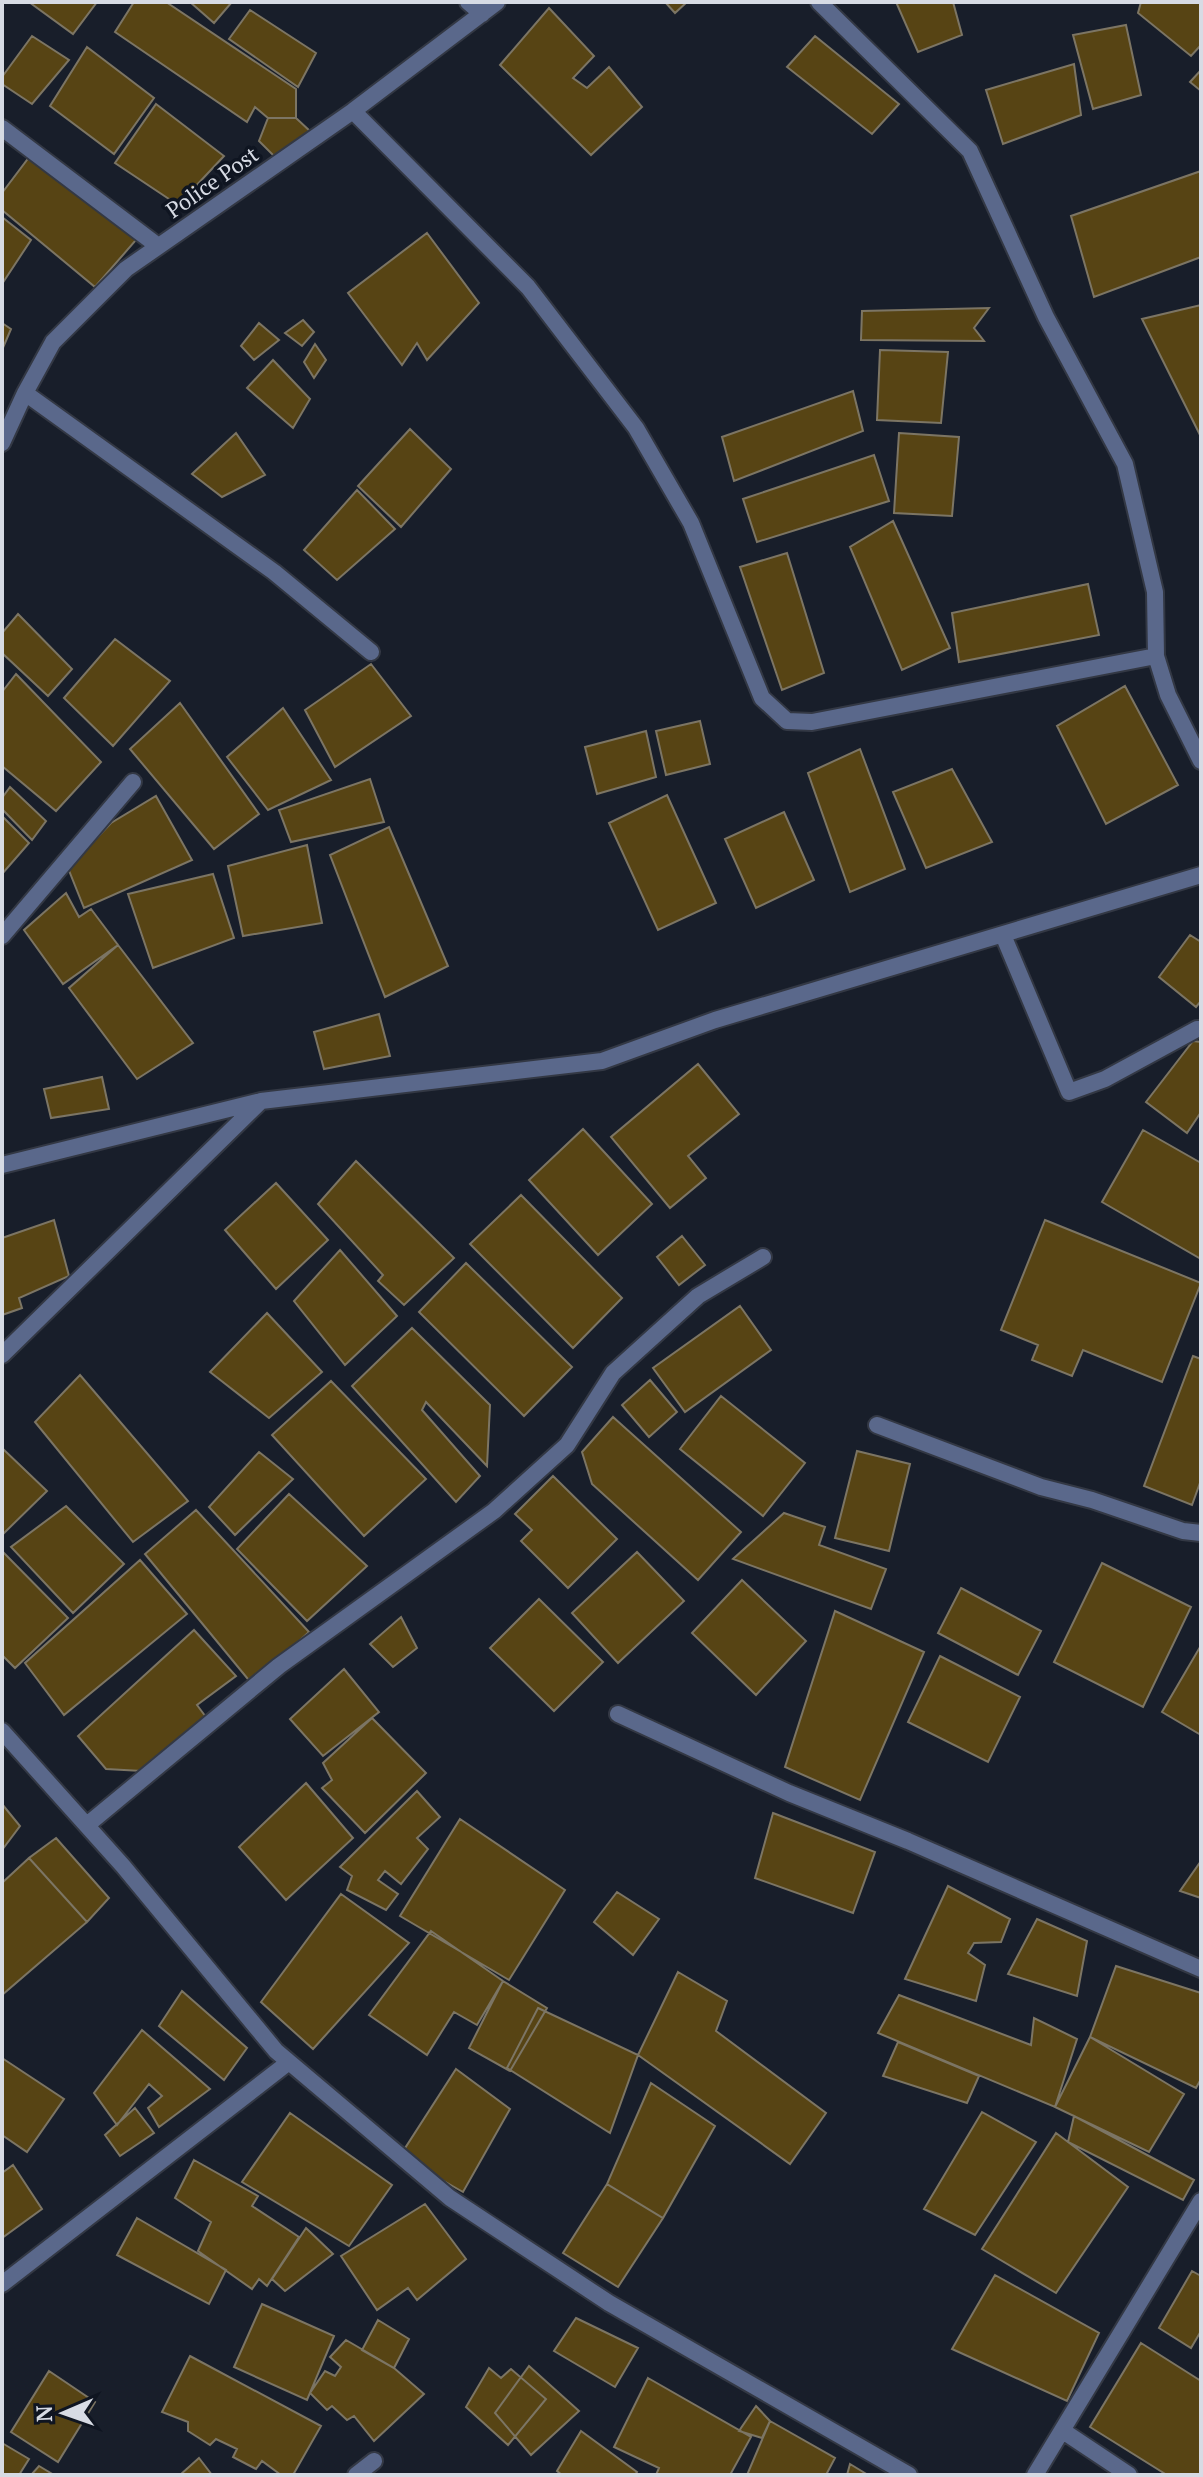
<svg xmlns="http://www.w3.org/2000/svg" width="1203" height="2477" viewBox="0 0 1203 2477" font-family="'PT Serif',serif">
<style>
.building{fill:#574414;stroke:#7c7564;stroke-width:2}
.lines{fill:none;stroke-linecap:round;stroke-linejoin:round}
.street-casing{stroke:#333844;stroke-width:20}
.street{stroke:#5a688b;stroke-width:16}
.labels{text-anchor:middle;stroke-width:7;stroke-linejoin:round;paint-order:stroke}
.street-label{font-size:22px;fill:#d7dbe4;stroke:#0f1521}
</style>
<rect width="100%" height="100%" fill="#181e2a"/>
<path class="building" d="M29,2h68l-24,32z
M134,2h32l130,87v29h-28l-13,-11 -8,15 -132,-90z
M190,2h42l-18,21z
M665,2h22l-12,11z
M896,2h57l9,33 -44,17z
M1141,2h60v43l-10,11 -53,-43z
M549,8l45,48 -21,22 14,10 22,-21 33,40 -51,48 -91,-90z
M250,10l66,43 -18,34 -69,-48z
M1126,25l15,70 -48,14 -20,-74z
M32,36l37,24 -37,44 -30,-20v-7z
M815,36l84,68 -27,30 -85,-67z
M87,47l67,51 -40,56 -64,-48z
M1074,64l7,51 -78,29 -17,-54z
M1201,70v21l-11,-9z
M156,104l68,52 -46,49 -63,-42z
M268,118h28l16,15 -35,26 -18,-18z
M30,156l106,84 -41,47 -93,-77v-17z
M1201,171v86l-107,40 -23,-81z
M2,217l29,23 -29,44z
M427,233l52,70 -52,57 -10,-17 -15,22 -54,-72z
M1201,305v132l-59,-118z
M989,308l-15,20 10,13 -123,-1 1,-29z
M303,320l11,12 -12,14 -17,-13z
M2,323l9,6 -9,21z
M259,323l20,17 -25,20 -13,-14z
M315,344l11,16 -12,18 -10,-16z
M880,350l68,2 -7,71 -64,-3z
M273,360l37,39 -17,29 -46,-40z
M853,391l10,40 -129,50 -12,-44z
M410,429l41,40 -50,58 -43,-41z
M236,433l29,42 -43,22 -30,-23z
M899,433l60,4 -7,79 -58,-3z
M874,455l15,46 -132,41 -14,-43z
M357,490l38,39 -58,51 -33,-30z
M893,521l57,127 -48,22 -52,-123z
M787,553l37,120 -42,17 -42,-123z
M1088,584l11,51 -140,27 -7,-49z
M18,614l54,55 -24,27 -46,-43v-20z
M115,639l55,42 -57,65 -49,-48z
M371,664l40,52 -76,51 -30,-57z
M16,674l85,88 -45,49 -54,-45v-74z
M1125,686l53,99 -72,39 -49,-98z
M180,703l79,111 -45,35 -84,-100z
M283,708l48,72 -63,30 -41,-53z
M700,721l10,43 -44,11 -10,-44z
M646,731l10,46 -59,17 -12,-47z
M860,749l45,120 -55,23 -42,-119z
M952,769l40,73 -66,26 -33,-76z
M370,779l14,43 -93,20 -12,-32z
M10,787l36,34 -14,19 -30,-31v-11z
M667,795l49,108 -58,27 -49,-107z
M156,796l36,64 -108,48 -16,-40 43,-45z
M784,812l30,68 -58,28 -31,-69z
M2,816l27,27 -27,31z
M389,827l59,139 -63,31 -55,-142z
M307,845l15,78 -79,13 -15,-70z
M213,874l21,64 -81,30 -25,-74z
M66,893l13,24 12,-8 27,36 -55,39 -39,-54z
M1190,935l11,7v59l-5,6 -37,-30z
M118,945l75,98 -56,36 -68,-91z
M379,1014l11,42 -66,13 -10,-37z
M1193,1041l8,1v70l-14,21 -41,-31z
M698,1064l41,50 -51,42 18,22 -36,30 -59,-71z
M102,1077l7,32 -58,9 -7,-29z
M583,1129l69,75 -54,51 -69,-75z
M1143,1130l58,33v96l-99,-57z
M356,1161l98,97 -50,47 -26,-24 5,-6 -65,-71z
M276,1183l52,57 -52,49 -51,-59z
M521,1195l101,103 -49,50 -103,-104z
M54,1220l15,56 -50,22 3,10 -20,7v-77z
M1045,1220l156,63 -39,99 -79,-32 -11,26 -40,-16 6,-15 -37,-15z
M682,1236l23,29 -26,20 -22,-28z
M340,1250l57,66 -52,49 -51,-64z
M466,1263l106,104 -48,49 -105,-104z
M740,1306l31,44 -86,62 -32,-44z
M267,1313l55,59 -53,46 -59,-46z
M412,1328l78,77 -3,61 -61,-64 -4,8 58,66 -24,26 -104,-116z
M1193,1356l8,3v121l-9,25 -48,-19z
M80,1375l108,126 -55,41 -98,-120z
M650,1380l27,32 -28,25 -27,-32z
M331,1381l95,98 -62,57 -92,-101z
M721,1396l84,67 -42,53 -83,-67z
M613,1417l128,115 -43,48 -106,-96 -10,-32z
M2,1448l45,43 -45,44z
M857,1451l53,13 -21,87 -54,-13z
M259,1452l34,27 -58,56 -26,-28z
M553,1476l64,63 -49,49 -47,-47 11,-11 -17,-16z
M289,1494l78,72 -60,55 -70,-72z
M66,1506l58,58 -51,49 -62,-66z
M196,1510l113,122 -57,52 -107,-130z
M784,1513l41,14 -6,18 67,24 -15,40 -138,-50z
M3,1552l65,66 -53,50 -13,-13z
M637,1552l47,49 -66,62 -46,-50z
M140,1560l47,54 -123,101 -39,-52z
M1102,1563l89,44 -48,100 -89,-45z
M742,1580l64,61 -50,54 -64,-62z
M961,1588l80,43 -23,44 -80,-42z
M539,1599l64,63 -49,49 -64,-63z
M835,1611l89,41 -64,148 -75,-33z
M401,1617l16,31 -24,19 -23,-23z
M194,1630l42,46 -39,29 9,12 -64,54 -36,-2 -28,-33z
M1200,1647l1,1v87l-39,-23z
M940,1656l80,41 -32,65 -80,-40z
M344,1669l35,43 -56,44 -33,-37z
M372,1718l54,55 -61,60 -43,-45 10,-8 -9,-17z
M306,1783l47,55 -67,62 -47,-53z
M417,1791l23,26 -23,21 11,11 -27,35 -16,-13 -7,9 20,14 -12,16 -39,-20 5,-14 -12,-9z
M2,1804l18,22 -18,24z
M773,1813l102,39 -22,61 -98,-35z
M460,1819l105,71 -56,90 -109,-64z
M56,1838l53,60 -22,24 -58,-64z
M29,1858l58,64 -85,73v-112z
M1201,1861v37l-21,-7z
M948,1886l62,33 -9,23 -27,1 -6,10 17,12 -9,36 -71,-22z
M617,1892l42,27 -26,36 -39,-33z
M341,1894l68,49 -96,106 -52,-47z
M1037,1919l50,22 -10,55 -69,-22z
M431,1931l72,50 -26,44 -23,-13 -27,43 -58,-40z
M1116,1966l85,27v86l-5,9 -106,-51z
M678,1972l49,29 -11,30 110,82 -36,51 -152,-109z
M503,1981l44,27 -37,63 -41,-23z
M182,1991l65,57 -23,32 -65,-54z
M899,1995l132,50 3,-27 43,21 -22,68 -177,-74z
M538,2008l100,47 -28,78 -103,-65z
M142,2030l68,59 -51,38 -11,-19 14,-12 -13,-12 -32,41 -23,-32z
M1090,2037l94,57 -35,58 -94,-45z
M898,2042l81,34 -12,27 -84,-27z
M2,2058l62,41 -37,53 -25,-17z
M456,2069l54,40 -47,83 -63,-36z
M651,2083l64,43 -52,92 -56,-34z
M135,2108l19,25 -34,23 -15,-21z
M982,2112l54,30 -61,93 -51,-26z
M290,2113l102,72 -43,61 -107,-64z
M1074,2116l120,64 -11,20 -115,-58z
M1056,2133l72,54 -72,106 -74,-44z
M194,2160l64,36 -6,10 47,31 -32,49 -8,-7 -7,10 -54,-38 13,-29 -36,-24z
M13,2165l29,44 -40,29v-65z
M607,2184l56,34 -45,69 -55,-34z
M425,2204l41,55 -49,41 -9,-12 -31,22 -36,-54z
M137,2218l89,52 -17,34 -92,-49z
M306,2228l27,26 -48,37 -13,-12z
M1192,2271l9,5v55l-10,17 -32,-20z
M995,2275l104,58 -32,68 -115,-52z
M262,2304l72,32 -27,64 -73,-33z
M576,2318l62,30 -23,39 -61,-36z
M378,2320l31,19 -15,29 -32,-18z
M346,2340l48,28 30,26 -50,47 -20,-25 -7,4 -15,-14 -5,4 -17,-17 15,-22 10,5 6,-9 -11,-10z
M1141,2343l60,38v94h-34l-77,-48z
M190,2356l131,70 -28,49h-12l-19,-14 -6,8 -23,-12 4,-8 -21,-10 -6,6 -22,-14v-9l-26,-10z
M529,2366l50,45 -48,44 -36,-42z
M489,2368l12,10 10,-9 35,30 -38,46 -42,-38z
M49,2371l46,31 -37,60 -47,-30z
M648,2378l103,59 -21,38h-74l3,-7 -45,-21z
M756,2406l14,15 -8,17 -23,-7z
M770,2421l65,37 -9,17h-79z
M581,2431l56,41 -2,3h-73l-5,-4z
M2,2443l27,16 -10,16h-17z
M199,2458l13,17h-32z
M850,2464l18,11h-21z
M39,2466l15,9h-23z"/>
<g class="lines">
<defs>
<path id="street" d="M468,2l14,12
M819,2l151,149 76,166 79,147 30,128 1,64 12,39 33,66
M353,111l175,176 108,141 55,95 71,175 25,23 25,1 344,-66
M2,128l156,118
M25,393l249,179 97,80
M2,443l23,-50 28,-51 73,-73 227,-158 144,-109
M1003,935l66,157 36,-13 92,-50h4
M2,936l131,-154
M2,1165l259,-64 341,-40 113,-41 486,-145
M2,1355l259,-254
M877,1425l164,62 51,13 91,31 18,2
M618,1714l171,79 119,48 293,128
M2,1731l121,135 153,185 174,147 159,105 300,172
M87,1825l192,-159 215,-155 73,-66 46,-72 85,-77 65,-39
M2,2284l287,-222
M1063,2431l66,44
M356,2475l18,-14
M1035,2475l166,-274"/>
</defs>
<use href="#street" class="street-casing"/>
<use href="#street" class="street"/>
</g>
<g class="labels">
<g class="street-label">
<text transform="translate(212 182) rotate(-35)" y="8">Police Post</text>
</g>
</g>
<rect width="1203" height="2477" fill="none" stroke="#d7dbe4" stroke-width="8"/>
<g transform="translate(64 2413) rotate(268)" stroke="#0f1521" stroke-width="6" paint-order="stroke">
<path d="M0-6L14 30L0 20L-14 30Z" fill="#d7dbe4"/>
<text y="-12" font-size="22" font-weight="bold" text-anchor="middle" fill="#d7dbe4">N</text>
</g>
</svg>
